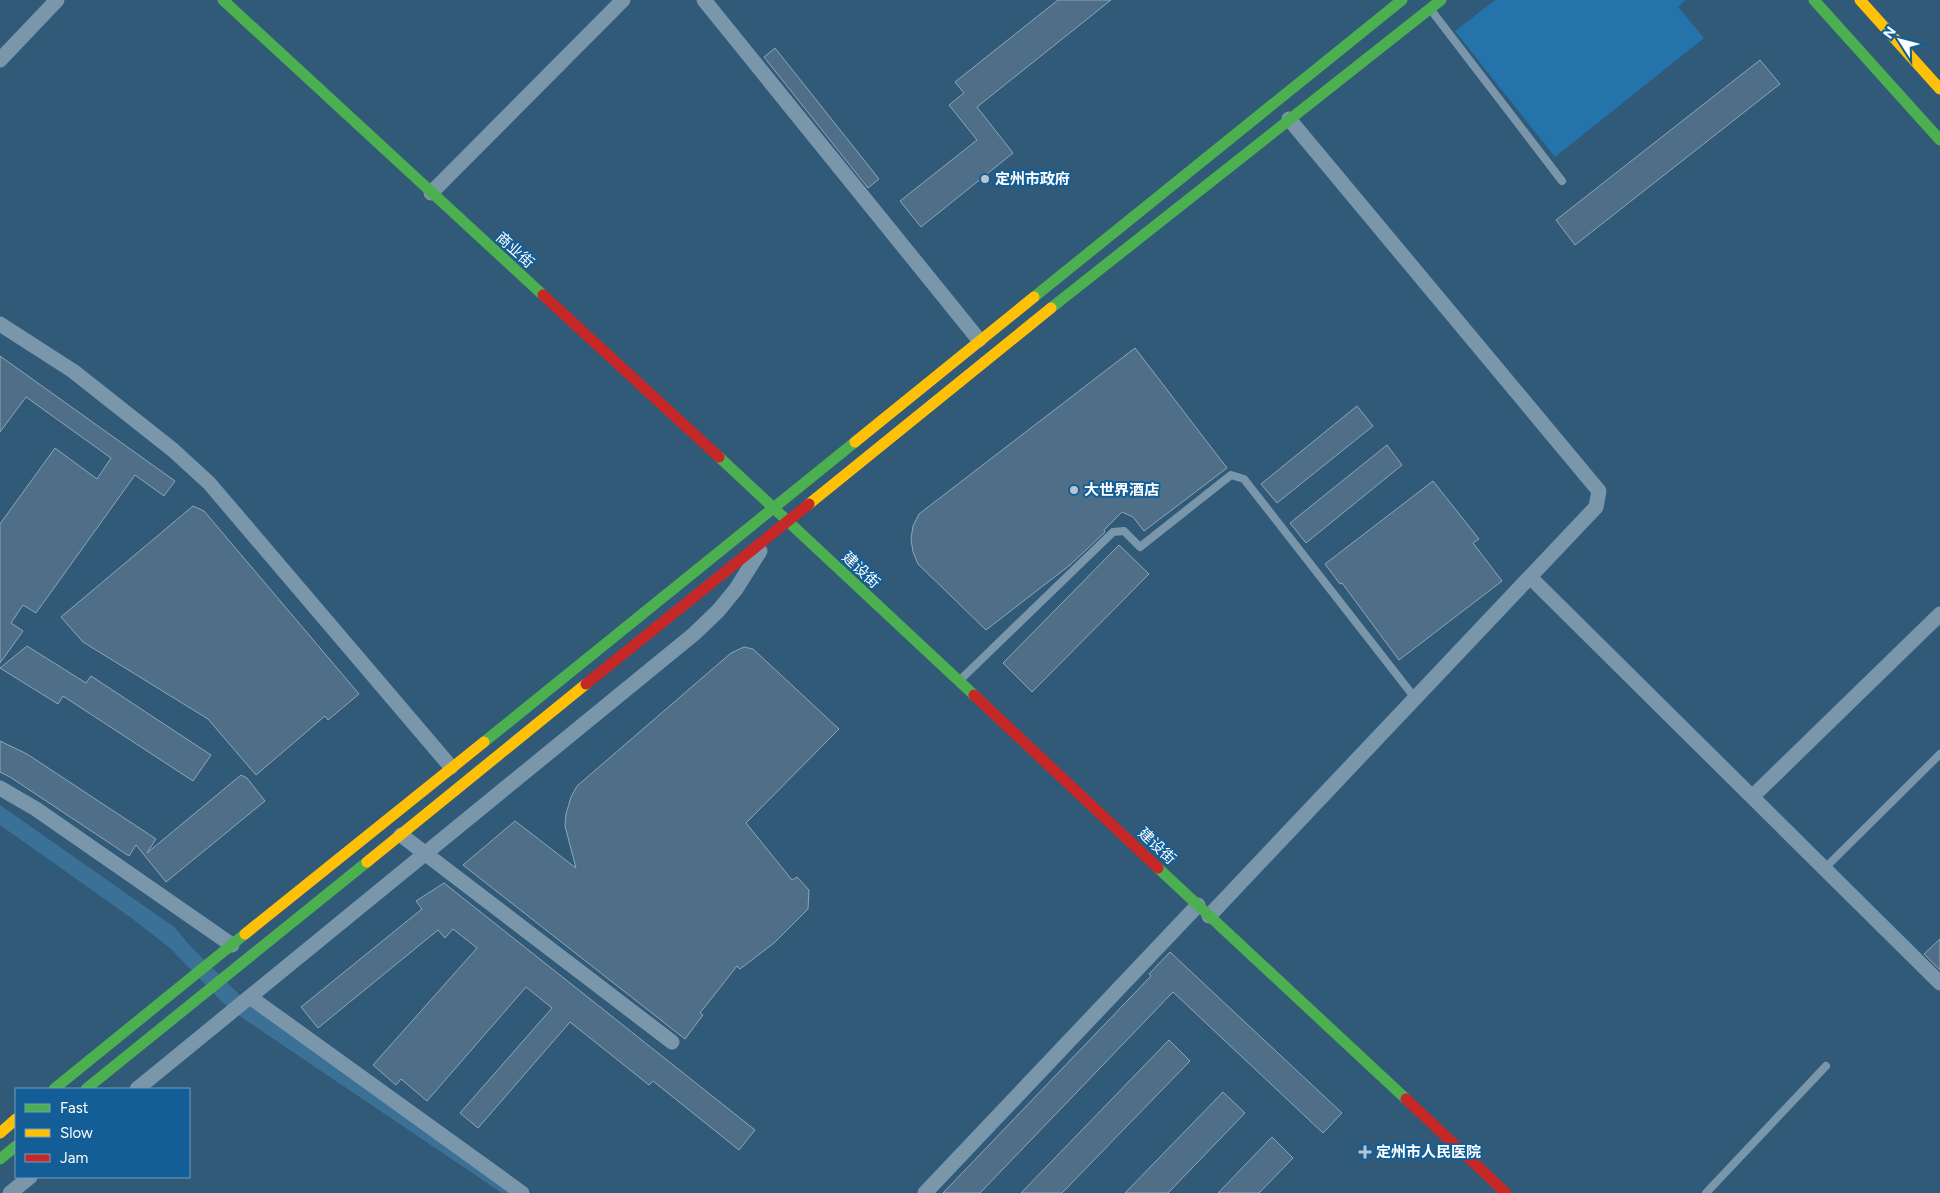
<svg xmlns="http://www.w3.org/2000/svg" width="1940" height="1193" viewBox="0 0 1940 1193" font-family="Figtree,'Noto Sans SC',sans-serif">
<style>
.green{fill:#2473ab}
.water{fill:#3c7197}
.building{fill:#4e6f87;stroke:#8ea6b8}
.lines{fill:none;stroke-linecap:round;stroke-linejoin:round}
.lane{stroke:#7a96ab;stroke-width:8}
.street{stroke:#7a96ab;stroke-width:15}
.fast{stroke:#4caf50;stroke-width:11}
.slow{stroke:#ffc107;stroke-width:11}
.jam{stroke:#c62828;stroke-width:11}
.poi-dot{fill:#b7c5d0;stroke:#135e96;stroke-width:2}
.labels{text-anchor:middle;stroke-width:4;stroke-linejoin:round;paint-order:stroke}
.poi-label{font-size:15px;font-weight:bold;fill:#fff;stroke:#135e96;text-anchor:start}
.street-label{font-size:15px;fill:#fff;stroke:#135e96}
</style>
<rect width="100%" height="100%" fill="#315a78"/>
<path class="green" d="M1495,0h190l-7,7 26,31 -149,119 -100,-126z"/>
<path class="water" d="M0,805l174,122 17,20 61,60 267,186h-17l-258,-174 -19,-14 -55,-57 -40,-31 -130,-92z"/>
<path class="building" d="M1058,0h53l-134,107 36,46 -92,74 -21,-26 77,-61 -28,-35 15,-12 -9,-11z
M775,48l104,131 -11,9 -104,-131z
M1760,60l20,24 -205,161 -19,-25z
M1135,348l92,120 -83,63 -11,-14 -11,-5 -18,18 1,2 -35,33 -84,65 -68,-66 -5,-12 -2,-13 2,-13 6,-12z
M0,356l175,125 -11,15 -29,-21 -99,138 -13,-8 -12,18 12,8 -23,32v-139l55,-76 42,31 14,-21 -85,-61 -26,35z
M1357,406l16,20 -96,77 -16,-19z
M1387,445l15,20 -96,78 -16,-20z
M1433,481l46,58 -6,4 29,38 -103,79 -57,-77 -2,1 -15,-20z
M193,506l11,5 155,183 -31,26 -3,-4 -69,59 -48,-56 -125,-77 -22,-25z
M1119,545l30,29 -117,118 -29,-29z
M27,646l59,37 5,-7 120,79 -18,26 -130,-85 -5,8 -58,-36z
M744,647l9,2 86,80 -93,94 46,57 5,-3 12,13 -1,19 -34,34 -34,26 -3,-3 -37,47 3,2 -18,24 -222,-174 52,-44 61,47 -11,-42 1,-12 5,-17 6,-11 154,-133z
M0,741l27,13 129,85 -9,14 94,-78 6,3 18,23 -99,81 -30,-37 -7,11 -119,-79 -10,-5z
M444,883l311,247 -16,20 -86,-69 -4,4 -79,-63 -92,106 -18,-15 92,-105 -26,-21 -99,114 -26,-22 -5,6 -23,-20 104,-117 -24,-19 -8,9 -7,-8 -120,98 -17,-21 121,-98 -6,-8z
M1940,939v31l-16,-16z
M1170,952l172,161 -19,20 -150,-141 -193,201h-37l208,-217 -2,-2z
M1169,1040l21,21 -128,132h-41z
M1223,1092l22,21 -77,80h-43z
M1272,1137l21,21 -34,35h-41z"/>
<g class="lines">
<path class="lane" d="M1431,10l131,171
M960,680l153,-148 11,-1 16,16 91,-72 13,4 171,219
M1825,868l115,-114
M1706,1193l120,-127"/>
<path class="street" d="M704,0l275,340
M0,60l57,-60
M431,193l192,-193
M0,324l73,47 100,79 36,33 242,284
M1530,577l410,406
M0,788l36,21 196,136
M1753,796l187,-182
M401,835l271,207
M1209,916l387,-409 3,-16 -310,-372
M250,997l272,196
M137,1089l557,-455 24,-23 18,-22 24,-38
M10,1193l20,-16
M925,1193l273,-288"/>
<path class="fast" d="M223,0l320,295
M1814,0l126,140
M1034,297l368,-297
M1051,308l390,-308
M719,457l255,238
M484,742l371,-300
M1158,868l248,231
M54,1089l191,-155
M86,1089l281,-227
M0,1159l16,-13"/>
<path class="slow" d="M1860,0l80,89
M855,442l179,-145
M809,504l242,-196
M367,862l219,-178
M245,934l239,-192
M0,1133l16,-14"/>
<path class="jam" d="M543,295l176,162
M586,684l223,-180
M974,695l184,173
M1406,1099l100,94"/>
</g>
<g class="poi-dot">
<circle cx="985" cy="179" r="5"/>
<circle cx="1074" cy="490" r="5"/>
<path d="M1362.5 1144.5h5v5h5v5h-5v5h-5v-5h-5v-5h5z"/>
</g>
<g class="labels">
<g class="poi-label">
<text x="995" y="184">定州市政府</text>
<text x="1084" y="495">大世界酒店</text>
<text x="1376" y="1157">定州市人民医院</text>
</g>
<g class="street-label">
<text transform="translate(515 250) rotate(42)" y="5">商业街</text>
<text transform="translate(861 570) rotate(43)" y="5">建设街</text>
<text transform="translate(1157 846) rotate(43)" y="5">建设街</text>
</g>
</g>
<rect x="15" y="1088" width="175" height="90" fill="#135e96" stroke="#719ec0"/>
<rect x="25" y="1104" width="25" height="8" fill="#4caf50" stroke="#719ec0"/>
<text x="60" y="1113" font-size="15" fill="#ffffff">Fast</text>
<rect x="25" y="1129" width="25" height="8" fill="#ffc107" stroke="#719ec0"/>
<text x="60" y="1138" font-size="15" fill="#ffffff">Slow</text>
<rect x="25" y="1154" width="25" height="8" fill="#c62828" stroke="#719ec0"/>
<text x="60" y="1163" font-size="15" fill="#ffffff">Jam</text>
<g transform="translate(1900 40) rotate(306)" stroke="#135e96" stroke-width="4" paint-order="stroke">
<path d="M0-4L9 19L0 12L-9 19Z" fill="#ffffff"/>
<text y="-8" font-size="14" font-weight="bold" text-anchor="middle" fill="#ffffff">N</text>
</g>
</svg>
